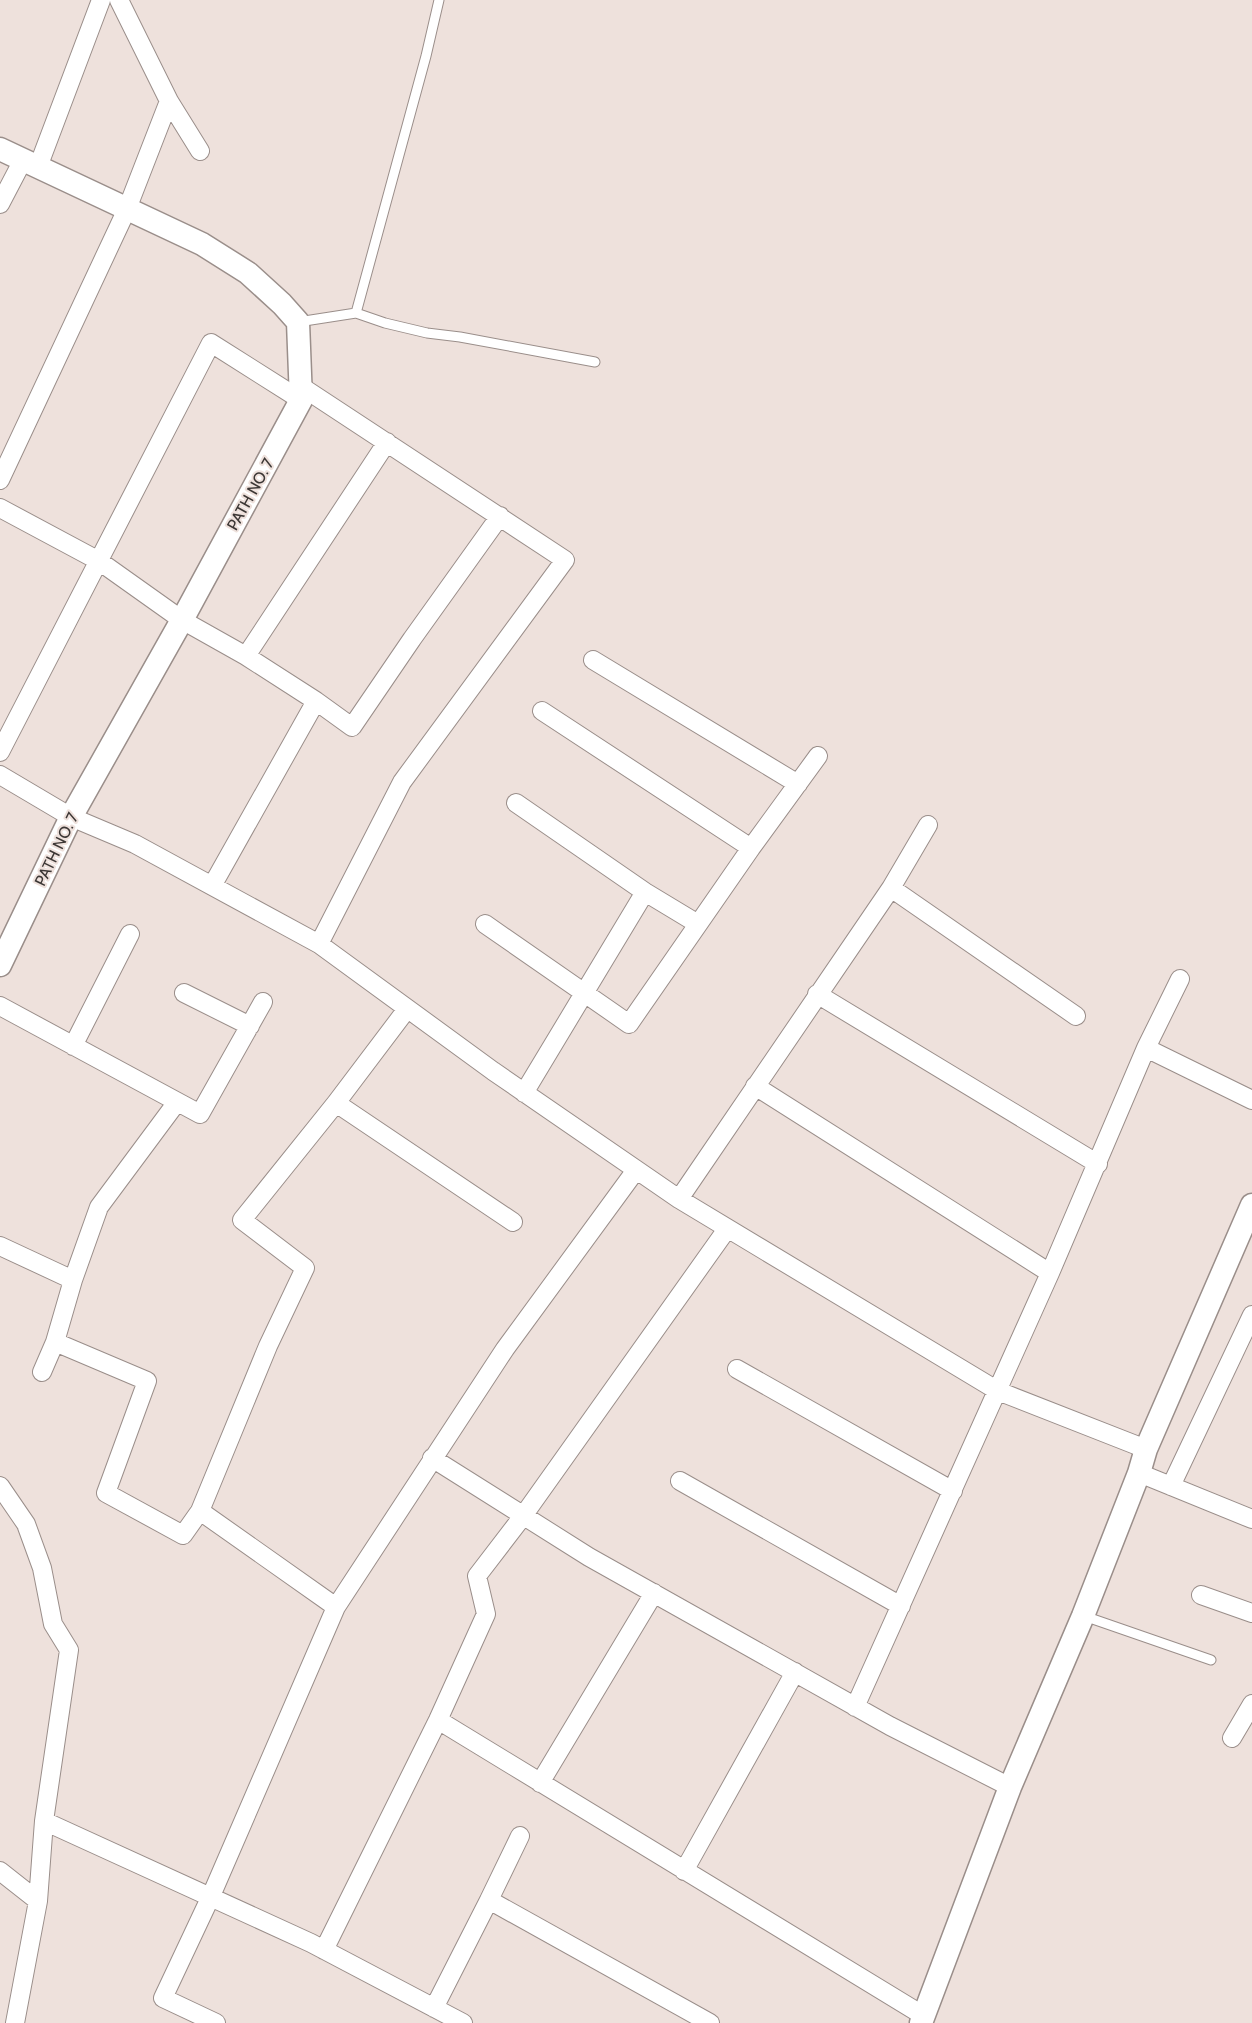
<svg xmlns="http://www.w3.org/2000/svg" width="1252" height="2023" viewBox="0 0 1252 2023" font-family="Cabin,sans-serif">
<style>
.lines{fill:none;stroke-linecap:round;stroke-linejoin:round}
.service-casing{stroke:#9a8e8a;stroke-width:11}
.minor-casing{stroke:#9a8e8a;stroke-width:20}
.tertiary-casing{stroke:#9a8e8a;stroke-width:25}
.service{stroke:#fff;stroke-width:9}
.minor{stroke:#fff;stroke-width:18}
.tertiary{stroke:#fff;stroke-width:22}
.labels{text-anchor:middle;stroke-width:4;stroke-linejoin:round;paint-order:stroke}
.street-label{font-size:16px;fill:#3c3735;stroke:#eee1dc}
</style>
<rect width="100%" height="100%" fill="#eee1dc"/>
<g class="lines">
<defs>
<path id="service" d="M356,313l70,-257 13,-56
M298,322l58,-9 29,10 42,10 33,4 135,25
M1084,1616l127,44"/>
<path id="minor" d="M119,0l50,101 31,50
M38,167l63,-167
M0,204l23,-44
M302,387l263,173 -163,222 -83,162
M0,480l127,-271 42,-108
M0,508l99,53 83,59 64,36 70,45 36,26 60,-88 88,-123
M246,656l141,-214
M593,660l205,124
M542,711l209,137
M0,752l211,-409 90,57
M0,775l71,42 64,27 184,100 174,127 186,128 319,192 148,58
M516,803l129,89 53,32
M212,886l104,-185
M891,888l37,-63
M485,924l144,100 122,-176 67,-92
M184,993l66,33
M817,994l281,170
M0,1006l200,108 63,-112
M73,1046l57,-112
M1146,1048l106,52
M755,1086l295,187
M524,1093l121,-201
M336,1103l177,119
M679,1199l212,-311 185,128
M0,1246l73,34
M55,1342l18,-62 26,-73 78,-105
M737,1369l216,122
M42,1372l13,-30 92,39 -41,112 77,42 17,-24 68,-165 37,-78 -63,-48 94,-117 71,-94
M432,1458l157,99 301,169 120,61
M1139,1473l113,46
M680,1481l221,125
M0,1486l26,38 16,44 11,56 16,26 -25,171 -6,80 -23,122
M1171,1486l81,-171
M200,1511l136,96
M1201,1595l51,18
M855,1707l195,-434 96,-225 34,-69
M438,1720l486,296
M1232,1738l20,-34
M540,1783l114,-190
M44,1821l267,122 152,80
M0,1871l38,30
M684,1871l111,-199
M489,1900l31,-64
M324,1950l114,-230 48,-106 -9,-38 46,-60 204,-287
M434,2008l55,-108 221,123
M216,2023l-53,-25 48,-102 125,-289 169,-258 131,-179"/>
<path id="tertiary" d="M0,149l202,95 46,29 34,31 16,18 3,78 -119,220 -111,197 -71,148
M921,2023l89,-236 73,-171 56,-143 7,-24 106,-244"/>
</defs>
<use href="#service" class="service-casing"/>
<use href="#minor" class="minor-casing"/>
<use href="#tertiary" class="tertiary-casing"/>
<use href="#service" class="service"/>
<use href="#minor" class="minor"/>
<use href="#tertiary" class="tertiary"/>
</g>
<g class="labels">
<g class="street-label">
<text transform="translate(250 494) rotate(-61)" y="6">PATH NO. 7</text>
<text transform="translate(56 849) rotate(-64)" y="6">PATH NO. 7</text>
</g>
</g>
</svg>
